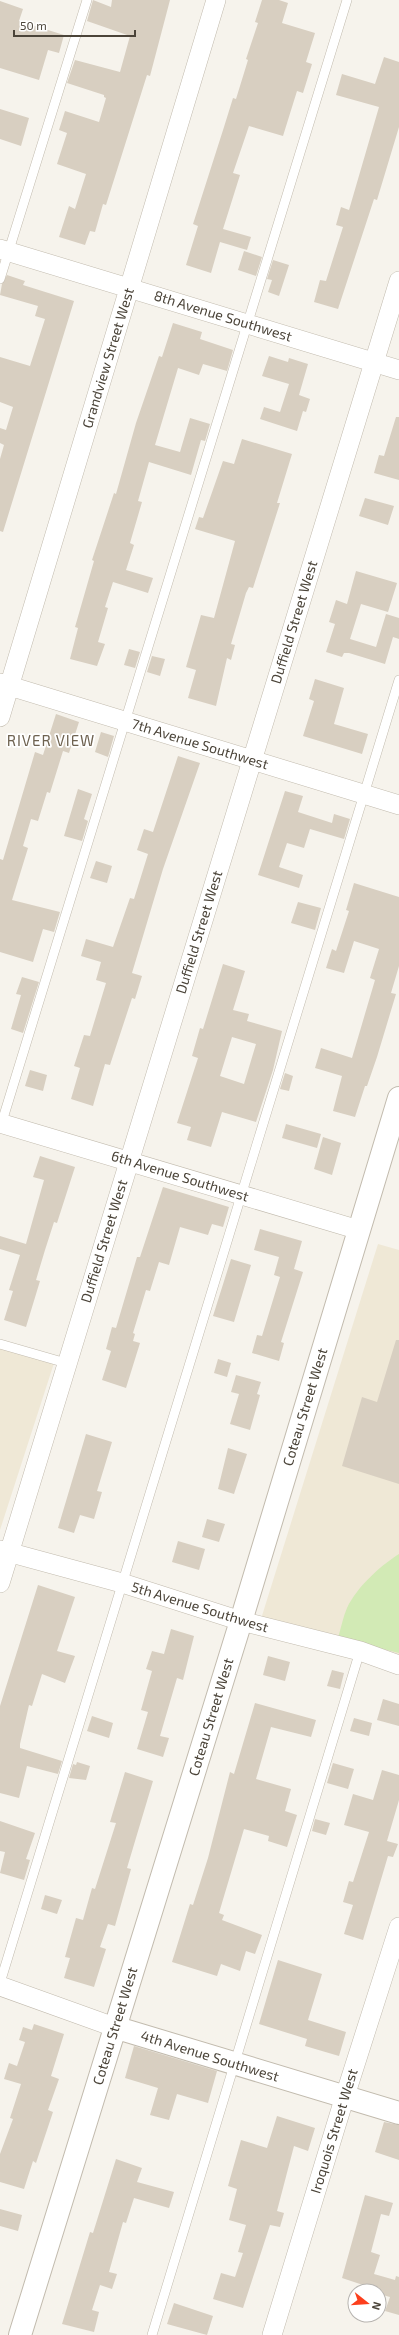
<svg xmlns="http://www.w3.org/2000/svg" width="399" height="2335" viewBox="0 0 399 2335" font-family="'Exo 2',sans-serif">
<style>
.education{fill:#efe8d6}
.park{fill:#d2eab5}
.building{fill:#d8cfc1;fill-rule:evenodd}
.lines{fill:none;stroke-linecap:round;stroke-linejoin:round}
.service-casing{stroke:#c2bbae;stroke-width:10}
.minor-casing{stroke:#c2bbae;stroke-width:20}
.tertiary-casing{stroke:#c2bbae;stroke-width:24}
.service{stroke:#fff;stroke-width:9}
.minor{stroke:#fff;stroke-width:19}
.tertiary{stroke:#fff;stroke-width:22}
.labels{text-anchor:middle;stroke-width:3.5;stroke-linejoin:round;paint-order:stroke}
.street-label{font-size:14px;fill:#4b4439;stroke:#fff}
.neighbourhood-label{font-size:15px;letter-spacing:1px;fill:#6e6250;stroke:#fff}
</style>
<rect width="100%" height="100%" fill="#f6f3ec"/>
<path class="education" d="M378,1244l21,6v406l-138,-37z
M0,1344l55,16 -55,170z"/>
<path class="park" d="M399,1554v99l-61,-15c3,-10 5,-21 9,-30 10,-21 33,-42 52,-54z"/>
<path class="building" d="M93,0l18,7 1,-7h58l-20,76 -3,-1 -41,130 -3,-1 -8,28 -5,-1 -5,14 -26,-8 10,-31 6,3 11,-35 -29,-10 10,-31 -8,-3 6,-19 34,11 7,-24 -2,-1v-2l-37,-12 8,-23 45,12 10,-36 -43,-15z
M262,0h17l9,3 -6,20 33,10 -9,29 6,2 -9,29 -6,-2 -14,45 -34,-10 -16,47 7,2 -17,54 28,8 -4,13 -27,-8 -9,31 -25,-8 12,-39 -5,-2 31,-97 9,-29 3,1 12,-39 -2,-1 12,-36 -3,-1z
M0,1l23,8 -4,12 45,14 -5,18 -11,-3 -9,30 -39,-12z
M384,57l15,5v65l-22,73 -3,-1 -36,110 -24,-7 6,-22 6,1 17,-54 -7,-2 5,-18 8,3 30,-103 -43,-12 6,-21 33,10z
M0,109l29,9 -8,28 -21,-7z
M244,251l18,6 -6,19 -18,-6z
M273,260l16,5 -10,31 -11,-4 4,-12 -5,-1z
M7,275l18,6 -2,4 51,16 -71,231 -3,-1v-72l4,-14 -4,-2v-15l6,2 7,-23 -13,-5v-45l30,9 15,-47 -10,-3 3,-10 -38,-11 2,-11z
M173,323l29,9 -2,7 33,11 -6,21 -24,-7 -4,11 -21,-7 -23,77 25,7 10,-34 20,6 -5,17 -4,-1 -10,35 -42,-13 -11,39 4,1 -12,41 4,2 -8,25 27,8 -5,15 -35,-11 -8,25 3,1 -10,34 7,2 -8,22 -27,-7 8,-31 -3,-1 19,-66 -2,-1 22,-67 2,1 20,-71 23,-67 3,1z
M269,356l19,6 1,-4 19,6 -9,31 11,4 -4,13 -3,-1 -6,20 -37,-12 4,-12 16,5 9,-28 -27,-8z
M396,417h3v63l-25,-7 5,-18 5,1z
M242,439l50,15 -15,49h3l-27,85 -4,-1 -3,6 -15,51 4,1 -4,15 -4,-2 -11,48 -28,-8 8,-28 -10,-3 15,-52 13,3 21,-77 -40,-12 4,-12 4,1 20,-57 11,3z
M365,498l29,8 -6,19 -29,-9z
M356,571l41,12 -9,29 -27,-8 -11,35 26,8 10,-33 13,4v21l-6,-2 -8,27 -36,-11h-5l-2,4 -16,-5 9,-28 -6,-2 7,-22 11,4z
M129,649l11,3 -5,16 -11,-3z
M152,656l13,3 -5,17 -13,-4z
M315,679l29,9 -10,36 34,10 -6,20 -59,-18 11,-35 -5,-2z
M56,714l23,8 -10,31 -6,-2 -13,42 -3,-1 -9,29 -7,-2 -8,27 5,2 -16,52 48,12 -6,20 -11,-3 -10,33 -33,-10v-93l3,1 32,-108 8,3z
M101,732l13,4 -6,21 -13,-5z
M178,756l22,7 -37,106 -31,104 10,3 -7,23 -3,-1 -22,67 -5,-1 -12,42 -22,-7 9,-31 -6,-2 10,-31 6,1 16,-53 -10,-3 5,-18 -20,-6 5,-17 27,8 17,-49 4,1 14,-45 -11,-4 7,-21 9,3z
M78,789l14,5 -8,25 4,2 -6,20 -18,-5z
M285,791l18,5 -5,16 34,11 2,-9 16,5 -6,20 -34,-10 -6,19 -17,-5 -8,24 24,8 -4,13 -41,-13z
M96,861l16,5 -5,17 -17,-5z
M354,883l45,14v69l-8,27 5,1 -19,63 -10,29h-2l-10,31 -22,-6 9,-35 -27,-8 6,-20 31,10 23,-78 -5,-2 9,-29 -25,-8 -10,32 -18,-5 6,-19 4,2 13,-40 -3,-1z
M298,902l23,6 -6,22 -24,-7z
M223,964l22,7 -12,39 16,4 -2,7 35,10 -9,39 -17,52 -34,-10 -11,35 -24,-7 4,-13 -14,-4 21,-65 -6,-2 8,-28 3,1zM232,1037l24,7 -12,40 -24,-8z
M22,977l17,5 -16,51 -12,-4 10,-34 -5,-1z
M30,1070l17,5 -4,16 -18,-5z
M285,1073l8,3 -4,15 -9,-2z
M286,1124l35,10 -4,14 -35,-10z
M323,1137l18,6 -9,32 -18,-6z
M40,1156l35,11 -18,56 -3,-1 -9,28 -9,30 4,1 -14,46 -22,-7 9,-29 -4,-1 11,-35 -20,-6v-13l26,8 18,-64 -11,-3z
M163,1187l66,20 -6,20 -11,-3 -4,11 -28,-8 -11,38 -10,-3 -9,29 -4,-1 -13,43 2,1 -2,7 7,2 -14,45 -24,-8 9,-29 -5,-2 6,-22 4,1 21,-71h3z
M260,1229l42,12 -8,28 9,3 -22,70 3,1 -5,18 -27,-8 5,-18 5,1 18,-59 -6,-2 5,-18 -25,-7z
M231,1259l20,6 -17,57 -21,-6z
M396,1340h3v144l-57,-18 20,-69 15,5z
M218,1359l13,4 -4,14 -13,-4z
M236,1375l25,7 -4,12 3,1 -10,35 -20,-6 9,-30 -8,-2z
M86,1434l26,8 -15,49 5,1 -8,27 -14,-4 -6,18 -16,-5z
M228,1448l19,6 -13,40 -16,-5z
M207,1519l18,5 -6,18 -17,-5z
M178,1541l27,8 -6,21 -27,-8z
M38,1585l37,12 -18,54 18,5 -10,27 -23,-9 -10,32 -3,-1 -9,39v4l42,13 -4,13 -31,-8 -8,32 -19,-5v-87z
M171,1629l23,7 -11,44 -6,-2 -17,58 9,2 -6,19 -26,-8 11,-37 -7,-2 11,-39 -6,-2 6,-18 12,3z
M268,1656l22,6 -5,19 -22,-6z
M332,1670l12,3 -4,16 -13,-3z
M383,1699l16,5v22l-22,-6z
M255,1703l61,17 -5,17 -40,-10 -15,52 35,10 -6,22 12,4 -10,32 -19,-6 1,-5 -25,-7 -25,84 5,2 -2,5 40,15 -7,19 -9,-3 -6,20 -19,-7 -4,12 -45,-14 18,-58 3,1 15,-47 22,-86 4,2z
M92,1716l21,7 -4,15 -22,-7z
M354,1718l18,5 -3,13 -19,-5z
M77,1762l13,4 -4,14 -17,-2 4,-14 3,1z
M333,1763l21,6 -6,20 -21,-6z
M382,1770l17,5v25l-12,41 11,3 -5,13 -5,-1 -25,84 -19,-6 9,-29 -10,-3 6,-21 4,1 16,-50 -25,-7 9,-31 20,6z
M125,1772l28,9 -26,87 4,1 -16,57 -7,-2 -8,23 6,2 -12,38 -30,-9 6,-20 -5,-1 11,-39 7,2 9,-32 3,1 21,-66 -6,-1z
M315,1819l15,4 -4,12 -14,-4z
M0,1821l35,12 -9,26 4,1 -6,20 -24,-7 5,-21 -5,-1z
M45,1895l17,5 -5,14 -16,-5z
M278,1960l44,14 -14,46 38,12 -7,24 -34,-10 2,-7 -48,-15z
M34,2024l30,10 -13,42 8,3 -11,31 5,2 -17,51 -3,-2 -9,28 -24,-7v-28l13,-35 -3,-1 11,-34 -17,-5 5,-16 8,3 8,-24 -6,-2 4,-13 9,3z
M134,2046l83,25 -9,32 -31,-9 -8,26 -19,-5 8,-27 -33,-10z
M277,2116l38,12 -7,23 -14,-5 -17,65 7,2 -4,14 -10,-2 -27,83 -30,-9 8,-26 14,4 8,-24 -5,-1 8,-27 -17,-5 8,-31 -9,-3 13,-46 26,8z
M384,2122l15,3v35l-24,-8z
M116,2159l26,9 -5,14 37,10 -5,16 -35,-10 -8,25 -3,-1 -14,50 8,2 -5,15 -12,-4 -8,25 7,2 -5,20 -32,-8 28,-92 3,1z
M365,2195l28,8 -4,13 -8,-2 -10,38 9,3 -6,19 21,6 1,-4 3,1v38l-14,-4 5,-14 -11,-3v-3h-4v-2l-33,-11z
M0,2209l22,6 -4,16 -18,-5z
M174,2303l39,13 -6,19 -40,-11z"/>
<g class="lines">
<defs>
<path id="service" d="M0,279l87,-279
M1,1125l346,-1125
M0,1344l66,19
M0,1983l399,-1303
M152,2335l208,-684"/>
<path id="minor" d="M0,249l399,121
M0,683l399,122
M0,717l216,-717
M0,1123l359,107
M0,1550l122,33 119,38 119,30 39,14
M0,1583l399,-1302
M0,1986l114,41
M272,2335l73,-239 54,-169"/>
<path id="tertiary" d="M114,2027l285,86
M20,2335l221,-714 158,-523"/>
</defs>
<use href="#service" class="service-casing"/>
<use href="#minor" class="minor-casing"/>
<use href="#tertiary" class="tertiary-casing"/>
<use href="#service" class="service"/>
<use href="#minor" class="minor"/>
<use href="#tertiary" class="tertiary"/>
</g>
<g class="labels">
<g class="street-label">
<text transform="translate(223 316) rotate(17)" y="5">8th Avenue Southwest</text>
<text transform="translate(108 358) rotate(-73)" y="5">Grandview Street West</text>
<text transform="translate(294 622) rotate(-73)" y="5">Duffield Street West</text>
<text transform="translate(200 744) rotate(17)" y="5">7th Avenue Southwest</text>
<text transform="translate(199 932) rotate(-73)" y="5">Duffield Street West</text>
<text transform="translate(180 1176) rotate(17)" y="5">6th Avenue Southwest</text>
<text transform="translate(104 1241) rotate(-73)" y="5">Duffield Street West</text>
<text transform="translate(305 1407) rotate(-73)" y="5">Coteau Street West</text>
<text transform="translate(200 1607) rotate(17)" y="5">5th Avenue Southwest</text>
<text transform="translate(211 1717) rotate(-73)" y="5">Coteau Street West</text>
<text transform="translate(115 2026) rotate(-73)" y="5">Coteau Street West</text>
<text transform="translate(210 2056) rotate(17)" y="5">4th Avenue Southwest</text>
<text transform="translate(334 2131) rotate(-73)" y="5">Iroquois Street West</text>
</g>
<g class="neighbourhood-label">
<text x="51" y="746">RIVER VIEW</text>
</g>
</g>
<g transform="translate(367 2303) rotate(107)"><circle r="19" fill="#ffffff" stroke="#b7b4b0"/>
<path d="M0-3L7 15L0 10L-7 15Z" fill="#fc3f1d"/>
<text y="-6" font-size="11" font-weight="bold" text-anchor="middle" fill="#4b4439">N</text>
</g>
<path d="M14 30v6h121v-6" fill="none" stroke="#4b4439" stroke-width="2"/>
<text x="20" y="30" font-size="12" fill="#4b4439" stroke="#ffffff" stroke-width="3" paint-order="stroke">50 m</text>
</svg>
